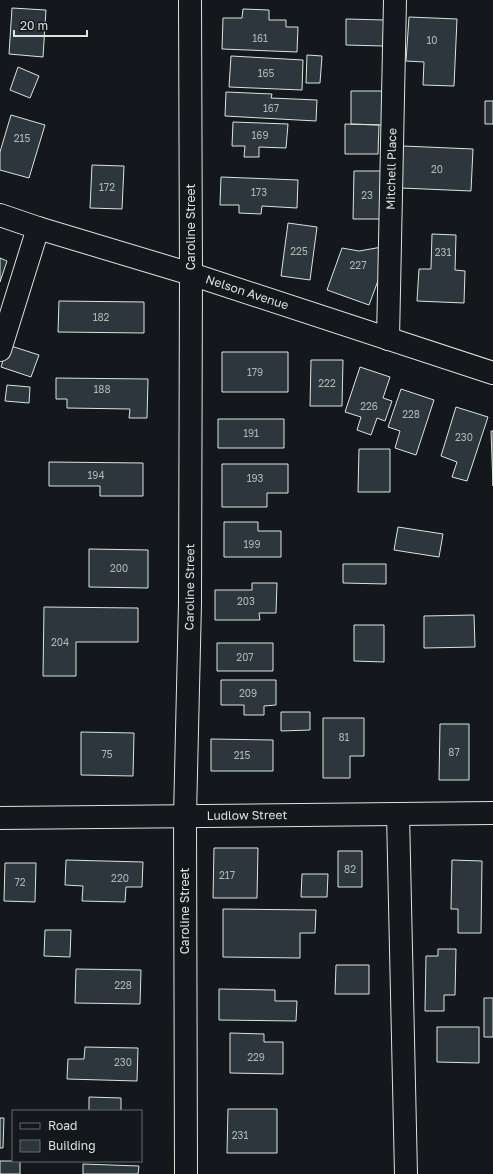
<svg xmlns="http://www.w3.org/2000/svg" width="493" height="1174" viewBox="0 0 493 1174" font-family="'Golos Text',sans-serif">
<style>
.building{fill:#2c363c;stroke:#d8e6dc}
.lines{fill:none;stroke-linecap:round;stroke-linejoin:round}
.minor-casing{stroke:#d8e6dc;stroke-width:24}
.minor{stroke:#14181c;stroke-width:22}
.labels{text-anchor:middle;stroke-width:3;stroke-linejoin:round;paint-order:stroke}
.number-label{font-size:10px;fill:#adbab4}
.street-label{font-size:12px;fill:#d8e6dc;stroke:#14181c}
</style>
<rect width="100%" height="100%" fill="#14181c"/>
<path class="building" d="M12,8l34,2 -3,47 -34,-3z
M243,9l26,1v10h17v7h12l-1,25 -75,-3 1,-31h19z
M409,17l48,2 -3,67 -31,-1 1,-23 -18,-1z
M346,19l38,1 -1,26 -37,-1z
M307,55l15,1 -2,27h-14z
M231,56l72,4 -1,30 -73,-3z
M18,67l21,9 -9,22 -20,-8z
M351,91h32l-1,34 -31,-1z
M226,92l46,2 -1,4 46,2 -1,21 -91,-5z
M485,101h8v23h-8z
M11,115l34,10 -16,53 -29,-8v-18z
M233,122l55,2 -2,24 -27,-1v10h-15l1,-11h-13z
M345,124l34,1 -1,29h-33z
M403,146l70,3 -2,42 -70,-3z
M92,165l32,1 -2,43 -32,-1z
M354,171h27v48h-28z
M221,177l77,3 -1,28 -35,-2 -1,8 -22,-1v-8h-19z
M288,223l29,4 -7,53 -29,-4z
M432,234l24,1 -1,35 10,1 -1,32 -47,-2 2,-32h12z
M382,247l-3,31 -10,27 -42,-15 15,-42 17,3z
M0,258l7,3 -7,21z
M59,301l85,1v31l-86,-1z
M8,345l31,10 -8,22 -30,-10z
M222,352h66v40h-66z
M311,360h32l-1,46h-32z
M360,367l30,10 -7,21 9,3 -7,20 -8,-3 -6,17 -14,-5 4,-13 -16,-5z
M56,378l92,1 -1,39h-18l1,-9 -63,-1v-9h-11z
M7,385l23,2 -1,16 -24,-2z
M401,389l33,11 -18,55 -21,-7 5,-17 -12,-4z
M456,407l32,10 -21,64 -15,-4 5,-15 -16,-6z
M218,419h66v29h-66z
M491,431h2v55z
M359,449h31v43h-32z
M49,462l94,1v33h-43v-10h-51z
M222,464h66v29h-21v14h-45z
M224,522h34v9h23v26h-57z
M398,527l45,7 -4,23 -45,-7z
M89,549l59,1v38l-59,-1z
M343,564h43v20l-43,-1z
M252,583h25l-1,30h-17l1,7h-45v-30h37z
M44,607l94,1v34h-62v34h-33z
M474,615l1,32 -51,1v-32z
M354,625h30v37l-30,-1z
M217,643h56v28h-56z
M221,680h55v25l-12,1v9h-20v-10h-23z
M281,712h29v18l-29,1z
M323,718h41v38h-14v22h-27z
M440,724h29v56h-30z
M81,732l53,1 -1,43 -52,-1z
M211,739l62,1v31h-62z
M214,848h44l-1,50h-44z
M338,851h24v36h-24z
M66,860l77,2 -1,25h-16l-1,15 -43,-1 1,-15 -18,-1z
M452,860l30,1 -1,72h-23v-24h-7z
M5,863h31l-1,39 -31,-1z
M302,874h26l-1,23h-26z
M223,909l93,1 -1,23h-15v25l-77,-1z
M45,930h26l-1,27 -26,-1z
M438,949h18l-1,46h-11v16h-19l1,-55h12z
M336,965h33v29h-34z
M76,969l65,1 -1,34 -65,-1z
M219,989l56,1v11h22l-1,20 -77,-1z
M484,998h9v39h-9z
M437,1027h42v36l-42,-1z
M230,1033l34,1v8h19v32l-53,-1z
M85,1047l53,1 -1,33 -70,-2 1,-20h16z
M89,1097l32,1v13h-32z
M228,1109h49v44h-50z
M0,1118h4l-1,30h-3z
M0,1161h20v13h-20z
M83,1164l56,2 -1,8h-55z"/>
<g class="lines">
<defs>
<g id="minor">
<path id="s1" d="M0,215l38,13 153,46 302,99"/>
<path id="s2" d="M388,339l7,-339"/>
<path d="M0,350l38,-122"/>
<path d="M398,814l8,360"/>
<path id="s3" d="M0,818l493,-5"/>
<path id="s4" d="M186,1174l-1,-358 5,-213 1,-329 -1,-274"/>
</g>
</defs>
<use href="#minor" class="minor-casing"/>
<use href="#minor" class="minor"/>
</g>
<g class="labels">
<g class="number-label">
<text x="260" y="42">161</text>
<text x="432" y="44">10</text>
<text x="266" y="77">165</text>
<text x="271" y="112">167</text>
<text x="260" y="139">169</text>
<text x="22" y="142">215</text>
<text x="437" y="173">20</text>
<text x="107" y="191">172</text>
<text x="259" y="196">173</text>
<text x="367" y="199">23</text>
<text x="299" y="255">225</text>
<text x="443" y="256">231</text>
<text x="358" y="269">227</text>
<text x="101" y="321">182</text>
<text x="255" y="376">179</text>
<text x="327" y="387">222</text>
<text x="102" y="393">188</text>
<text x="369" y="410">226</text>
<text x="411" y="418">228</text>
<text x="251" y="437">191</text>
<text x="464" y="441">230</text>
<text x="96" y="479">194</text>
<text x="255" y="482">193</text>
<text x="252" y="548">199</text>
<text x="119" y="572">200</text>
<text x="246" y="605">203</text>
<text x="60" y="646">204</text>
<text x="245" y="661">207</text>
<text x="248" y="697">209</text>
<text x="344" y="741">81</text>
<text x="454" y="756">87</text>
<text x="107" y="758">75</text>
<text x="242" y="759">215</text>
<text x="350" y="873">82</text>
<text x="227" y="879">217</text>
<text x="120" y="882">220</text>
<text x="20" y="886">72</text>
<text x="123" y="989">228</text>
<text x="256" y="1061">229</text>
<text x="123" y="1066">230</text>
<text x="240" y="1139">231</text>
</g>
<g class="street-label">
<text dy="4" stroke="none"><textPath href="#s2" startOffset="170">Mitchell Place</textPath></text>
<text transform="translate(191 227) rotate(-90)" y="4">Caroline Street</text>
<text dy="4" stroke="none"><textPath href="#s1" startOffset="259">Nelson Avenue</textPath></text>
<text dy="4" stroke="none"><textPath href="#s4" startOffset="587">Caroline Street</textPath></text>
<text dy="4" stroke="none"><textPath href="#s3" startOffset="247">Ludlow Street</textPath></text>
<text transform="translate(185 911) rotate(-90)" y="4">Caroline Street</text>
</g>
</g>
<rect x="12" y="1110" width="130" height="52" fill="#14181c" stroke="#626a69"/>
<rect x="20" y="1123" width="20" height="6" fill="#14181c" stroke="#626a69"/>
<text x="48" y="1130" font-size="12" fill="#d8e6dc">Road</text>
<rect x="20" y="1140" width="20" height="12" fill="#2c363c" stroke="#626a69"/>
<text x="48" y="1150" font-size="12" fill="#d8e6dc">Building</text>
<path d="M14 30v6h73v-6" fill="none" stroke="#d8e6dc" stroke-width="2"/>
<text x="20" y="30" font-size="12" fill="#d8e6dc" stroke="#14181c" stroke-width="3" paint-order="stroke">20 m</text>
</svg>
